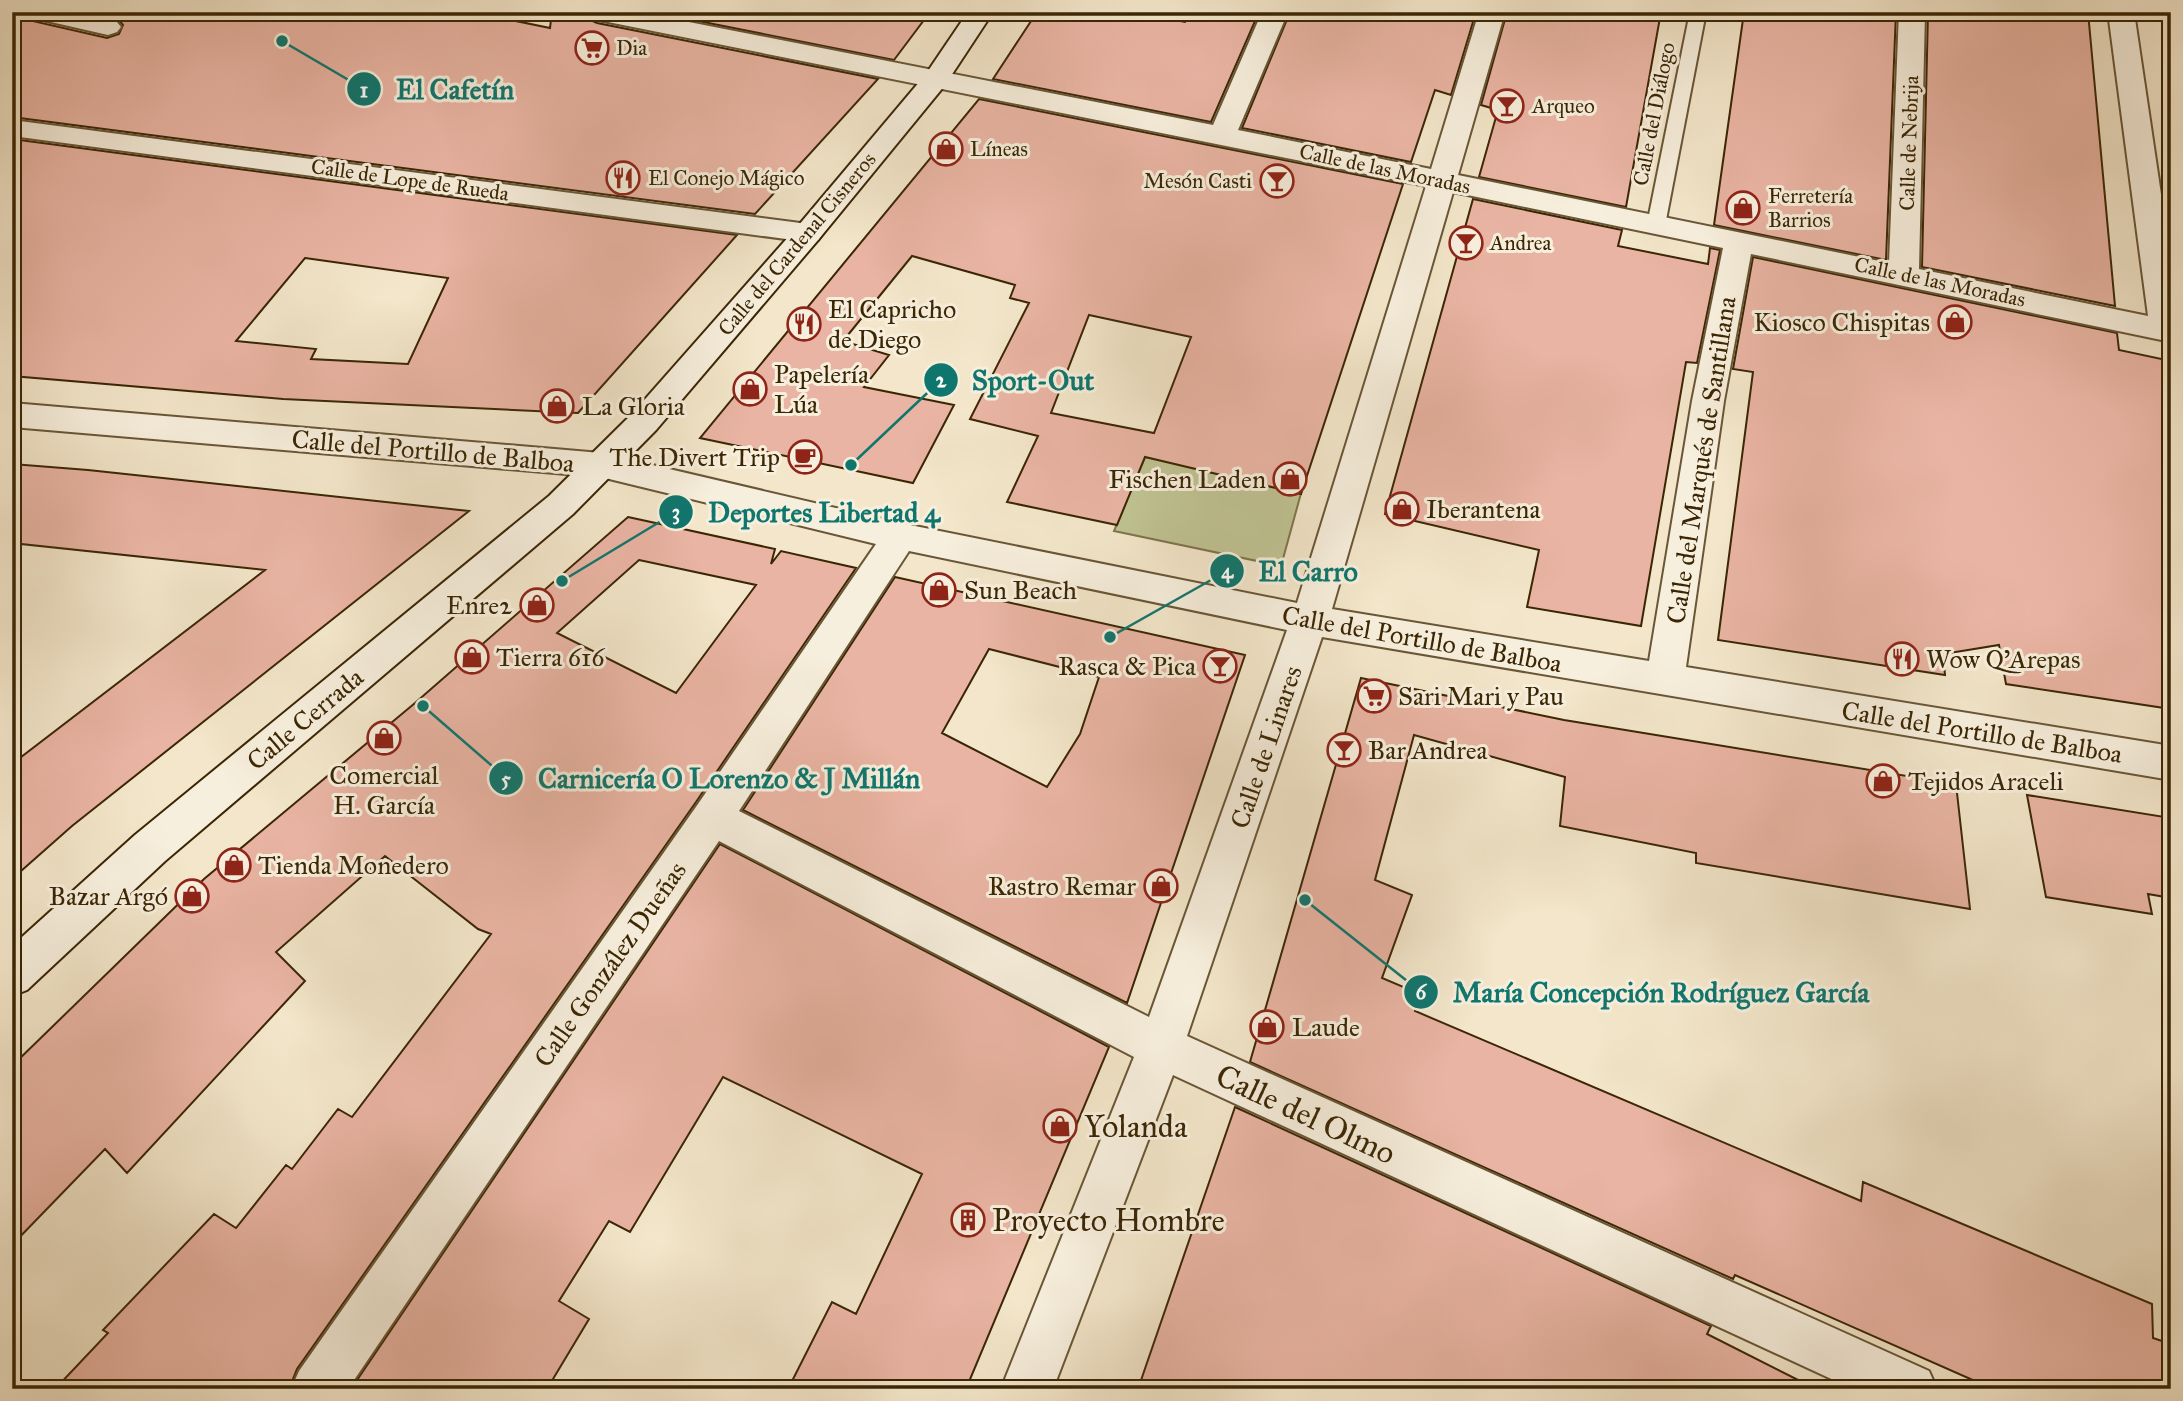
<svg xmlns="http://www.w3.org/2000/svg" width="2183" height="1401" viewBox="0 0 2183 1401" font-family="'IM FELL Great Primer',serif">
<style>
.green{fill:#c0c393;stroke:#7e744c;stroke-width:2}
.building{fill:#e9b4a3;stroke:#3b2604;stroke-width:2;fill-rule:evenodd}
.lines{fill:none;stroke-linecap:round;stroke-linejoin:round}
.lane-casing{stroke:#695636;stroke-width:4}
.street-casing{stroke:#695636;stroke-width:4}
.secondary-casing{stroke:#3b2604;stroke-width:4}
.lane{fill:#f7efdd;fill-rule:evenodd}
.street{fill:#f7efdd;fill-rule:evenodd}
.secondary{fill:#f7efdd;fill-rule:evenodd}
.labels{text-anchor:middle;stroke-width:6;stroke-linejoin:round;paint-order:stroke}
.far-poi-label{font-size:21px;fill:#3b2604;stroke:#f7efdd;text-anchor:start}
.far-street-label{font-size:21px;fill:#3b2604;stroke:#f7efdd}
.poi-label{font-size:26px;fill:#3b2604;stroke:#f7efdd;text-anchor:start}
.street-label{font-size:26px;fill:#3b2604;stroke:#f7efdd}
.near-street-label{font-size:32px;fill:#3b2604;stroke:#f7efdd}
.near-poi-label{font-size:32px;fill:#3b2604;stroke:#f7efdd;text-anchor:start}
.leader{fill:none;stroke:#0f766e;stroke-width:2.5}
.callout-dot{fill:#0f766e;stroke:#f7efdd;stroke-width:2.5}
.mark-label{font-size:21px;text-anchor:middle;font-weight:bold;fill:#fff}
.callout-label{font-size:28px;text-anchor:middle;font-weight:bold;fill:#0f766e;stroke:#f7efdd;stroke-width:6;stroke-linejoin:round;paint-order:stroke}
</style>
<rect width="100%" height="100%" fill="#f3e6ca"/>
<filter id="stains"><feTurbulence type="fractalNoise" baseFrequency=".00286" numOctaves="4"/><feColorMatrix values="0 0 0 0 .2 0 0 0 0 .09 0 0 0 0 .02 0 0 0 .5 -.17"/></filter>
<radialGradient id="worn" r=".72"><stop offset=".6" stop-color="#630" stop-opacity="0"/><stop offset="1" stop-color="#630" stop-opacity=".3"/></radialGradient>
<path class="green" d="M1145,457l158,29 -22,80 -167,-35z"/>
<path class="building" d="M12,12h12l4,8 79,18 12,-4 4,-9 -5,-6 -31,-7h385l78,16 2,-16h32l4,7 9,4 281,56 -123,135 -743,-97z
M653,12h277l-36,48z
M1037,12h95l53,10 5,-10h69l-48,110 -218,-43z
M1290,12h186l-25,83 -16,-5 -24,72 -169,-34z
M1507,12h154l-35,195 -147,-30 19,-67 -17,-5z
M1744,12h152l-10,248 -172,-35z
M1928,12h160l27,294 -193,-39z
M979,99l424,85 -102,310 -156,-37 -28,68 -110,-23 31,-66 -68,-17 59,-116 -19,-5 5,-13 -103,-29 -69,85 46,14 -25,32 90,18 -41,78 -213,-45zM1089,315l102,22 -37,96 -103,-20z
M12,139l725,96 -159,178 -295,-14 -271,-23zM305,258l143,20 -40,86 -97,-5 5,-10 -80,-8z
M1473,199l149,31 -4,16 90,18 2,-16 10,2 -23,113 -11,-1 -45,264 -114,-19 12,-57 -154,-36z
M1753,257l364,76 2,17 52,11v348l-165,-25 -7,-39 -56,9 2,21 -227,-35 35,-268 -20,-3z
M12,464l76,6 381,41 -397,315 -60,53v-115l253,-194 -253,-27z
M628,517l147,32 -4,15 10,-13 75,17 -160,234 -399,567 -8,20h-234l53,-56 -5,-3 111,-116 22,14 50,-63 6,4 46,-60 14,8 139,-183 -13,-5 -93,-73 -109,96 29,29 -178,192 -22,-24 -93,96v-179l192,-187 211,-176zM639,560l117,25 -80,108 -119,-60z
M895,577l350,78 -118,348 -384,-193zM989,649l110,28 -19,57 -33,53 -105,-54z
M1361,678l203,42 392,64 14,125 -274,-46v-10l-136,-27 5,-49 -151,-42 -39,145 37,15 -30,83 38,16 -5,17 446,190 2,-19 289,122 1,34 18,6v45h-178l-258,-114 -2,4 -483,-217z
M2027,795l144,23v80l-23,-4 4,20 -106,-17z
M720,844l389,203 -143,342h-178l44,-87 24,12 66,-140 -199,-97 -93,155 -21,-11 -50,80 30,18 -42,70h-196z
M1235,1107l476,219 -4,8 109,55h-678z"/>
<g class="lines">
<defs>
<path id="lane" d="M1690,12h16l-41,213 -9,6 -9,-6z"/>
<path id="street" d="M26,12h49l42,10 4,5 -4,5 -9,3 -79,-18z
M586,12h52l575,113 49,-113h26l-50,118 193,39 48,-157h26l-47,163 431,88 10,-251h26l-6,257 229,47 -40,-304h26l37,250v80l-420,-88 -27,147 -38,266 485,79v34l-849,-143 -135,399 742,335 8,18h-84l-680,-314 -120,314h-52l133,-332 -415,-216 -371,548h-57l8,-18 399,-567 178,-260 -275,-67 -589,-50v-24l589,50 299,70 397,80 129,-417 -828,-166 -9,-3zM1453,192l270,56 -31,153 -43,260 -317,-52zM909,551l378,79 -138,387 -410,-206z
M12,120l796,104 10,2 5,7 -5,7 -10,2 -796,-106z"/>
<path id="secondary" d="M968,12h25l-48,73 -127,155 -162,190 -83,84 -408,347 -138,129 -15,6v-50l123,-111 414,-339 83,-82 166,-188 128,-152z"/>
</defs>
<use href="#lane" class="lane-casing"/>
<use href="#street" class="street-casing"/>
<use href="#secondary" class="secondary-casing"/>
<use href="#lane" class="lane"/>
<use href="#street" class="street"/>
<use href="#secondary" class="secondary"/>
</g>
<defs>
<symbol id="supermarket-ring" viewBox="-11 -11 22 22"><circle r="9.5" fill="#f7efdd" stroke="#8f2418" stroke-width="1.5"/><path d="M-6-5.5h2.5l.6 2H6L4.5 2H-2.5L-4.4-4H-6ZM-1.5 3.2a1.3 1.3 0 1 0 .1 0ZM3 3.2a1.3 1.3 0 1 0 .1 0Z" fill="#8f2418"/></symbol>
<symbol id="bar-ring" viewBox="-11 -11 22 22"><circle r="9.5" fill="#f7efdd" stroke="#8f2418" stroke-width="1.5"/><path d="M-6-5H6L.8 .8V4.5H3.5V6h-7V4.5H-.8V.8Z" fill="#8f2418"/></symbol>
<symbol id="shop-ring" viewBox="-11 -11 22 22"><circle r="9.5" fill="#f7efdd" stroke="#8f2418" stroke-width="1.5"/><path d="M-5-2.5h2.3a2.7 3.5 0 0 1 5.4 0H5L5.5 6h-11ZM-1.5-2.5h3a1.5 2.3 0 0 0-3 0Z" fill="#8f2418"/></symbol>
<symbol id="restaurant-ring" viewBox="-11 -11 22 22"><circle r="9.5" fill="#f7efdd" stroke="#8f2418" stroke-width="1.5"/><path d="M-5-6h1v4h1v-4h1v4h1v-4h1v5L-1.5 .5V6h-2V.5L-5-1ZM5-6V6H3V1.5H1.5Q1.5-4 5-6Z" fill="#8f2418"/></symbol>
<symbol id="cafe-ring" viewBox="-11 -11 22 22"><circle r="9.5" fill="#f7efdd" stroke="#8f2418" stroke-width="1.5"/><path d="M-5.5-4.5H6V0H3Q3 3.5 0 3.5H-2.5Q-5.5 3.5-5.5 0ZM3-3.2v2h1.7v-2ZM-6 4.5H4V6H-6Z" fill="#8f2418"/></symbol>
<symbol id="building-ring" viewBox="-11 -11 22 22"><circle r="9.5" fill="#f7efdd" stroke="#8f2418" stroke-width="1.5"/><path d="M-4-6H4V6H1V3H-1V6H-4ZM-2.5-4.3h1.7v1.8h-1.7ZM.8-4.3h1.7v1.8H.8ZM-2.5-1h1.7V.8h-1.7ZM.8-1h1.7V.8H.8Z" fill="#8f2418"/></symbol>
</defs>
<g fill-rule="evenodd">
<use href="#supermarket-ring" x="573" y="29" width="38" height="38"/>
<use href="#bar-ring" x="1488" y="87" width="38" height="38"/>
<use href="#shop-ring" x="927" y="130" width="38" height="38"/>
<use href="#restaurant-ring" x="604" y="159" width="38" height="38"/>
<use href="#bar-ring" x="1258" y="162" width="38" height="38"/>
<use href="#shop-ring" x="1724" y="189" width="38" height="38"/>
<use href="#bar-ring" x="1447" y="224" width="38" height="38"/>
<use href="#shop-ring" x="1936" y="303" width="38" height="38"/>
<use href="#restaurant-ring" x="785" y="305" width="38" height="38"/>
<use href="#shop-ring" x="731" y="370" width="38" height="38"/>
<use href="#shop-ring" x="538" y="387" width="38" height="38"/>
<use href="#cafe-ring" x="786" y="438" width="38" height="38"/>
<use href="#shop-ring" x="1271" y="460" width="38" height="38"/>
<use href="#shop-ring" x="1383" y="490" width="38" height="38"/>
<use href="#shop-ring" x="920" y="571" width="38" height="38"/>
<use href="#shop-ring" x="518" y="586" width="38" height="38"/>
<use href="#shop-ring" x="453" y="638" width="38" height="38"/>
<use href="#restaurant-ring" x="1883" y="640" width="38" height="38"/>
<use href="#bar-ring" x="1201" y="647" width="38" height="38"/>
<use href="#supermarket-ring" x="1355" y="677" width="38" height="38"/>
<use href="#shop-ring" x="365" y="719" width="38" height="38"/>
<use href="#bar-ring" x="1325" y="731" width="38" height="38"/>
<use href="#shop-ring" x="1864" y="762" width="38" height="38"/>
<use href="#shop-ring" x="215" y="846" width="38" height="38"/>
<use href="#shop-ring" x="1142" y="867" width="38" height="38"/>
<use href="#shop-ring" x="173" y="877" width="38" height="38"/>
<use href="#shop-ring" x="1248" y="1008" width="38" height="38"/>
<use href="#shop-ring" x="1041" y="1107" width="38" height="38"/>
<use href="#building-ring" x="949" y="1201" width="38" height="38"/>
</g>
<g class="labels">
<g class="far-poi-label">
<text x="616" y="55">Dia</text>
<text x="1532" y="113">Arqueo</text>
<text x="970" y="156">Líneas</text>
<text x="648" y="185">El Conejo Mágico</text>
<text x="1252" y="188" text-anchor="end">Mesón Casti</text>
<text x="1768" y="203">Ferretería<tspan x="1768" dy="24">Barrios</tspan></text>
<text x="1490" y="250">Andrea</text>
</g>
<g class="far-street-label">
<text transform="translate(1654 114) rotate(-79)" y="7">Calle del Diálogo</text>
<text transform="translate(1909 143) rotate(-88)" y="7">Calle de Nebrija</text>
<text transform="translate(1385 169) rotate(12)" y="7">Calle de las Moradas</text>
<text transform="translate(410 180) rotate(8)" y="7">Calle de Lope de Rueda</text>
<text transform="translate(797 244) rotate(-50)" y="7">Calle del Cardenal Cisneros</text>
<text transform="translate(1940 282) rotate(12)" y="7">Calle de las Moradas</text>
</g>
<g class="poi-label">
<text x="828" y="318">El Capricho<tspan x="828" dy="30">de Diego</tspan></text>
<text x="1930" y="331" text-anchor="end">Kiosco Chispitas</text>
<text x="774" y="383">Papelería<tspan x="774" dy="30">Lúa</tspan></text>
<text x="582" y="415">La Gloria</text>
<text x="780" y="466" text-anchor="end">The Divert Trip</text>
<text x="1266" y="488" text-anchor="end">Fischen Laden</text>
<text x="1426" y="518">Iberantena</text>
<text x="964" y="599">Sun Beach</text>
<text x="512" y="614" text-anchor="end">Enre2</text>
<text x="496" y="666">Tierra 616</text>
<text x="1926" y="668">Wow Q'Arepas</text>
<text x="1196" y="675" text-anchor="end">Rasca &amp; Pica</text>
<text x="1398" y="705">Sari Mari y Pau</text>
<text x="1368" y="759">Bar Andrea</text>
<text x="384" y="784" text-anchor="middle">Comercial<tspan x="384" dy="30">H. García</tspan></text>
<text x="1908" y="790">Tejidos Araceli</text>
<text x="258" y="874">Tienda Monedero</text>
<text x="1136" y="895" text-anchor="end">Rastro Remar</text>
<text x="168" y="905" text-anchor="end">Bazar Argó</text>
<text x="1292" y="1036">Laude</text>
</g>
<g class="street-label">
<text transform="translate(433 451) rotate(5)" y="9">Calle del Portillo de Balboa</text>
<text transform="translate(1701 460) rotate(-81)" y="9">Calle del Marqués de Santillana</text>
<text transform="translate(1422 639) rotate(10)" y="9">Calle del Portillo de Balboa</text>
<text transform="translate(305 719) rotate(-40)" y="9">Calle Cerrada</text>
<text transform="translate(1982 732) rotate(9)" y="9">Calle del Portillo de Balboa</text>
<text transform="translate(1266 747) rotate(-71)" y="9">Calle de Linares</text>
<text transform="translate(610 964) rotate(-55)" y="9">Calle González Dueñas</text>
</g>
<g class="near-street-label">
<text transform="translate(1306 1114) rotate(25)" y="11">Calle del Olmo</text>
</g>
<g class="near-poi-label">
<text x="1084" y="1137">Yolanda</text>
<text x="992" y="1231">Proyecto Hombre</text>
</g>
</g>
<path class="leader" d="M282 41L364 89M851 465L941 380M562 581L676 512M1110 637L1227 571M423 706L506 778M1305 900L1421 992"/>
<g class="callout-dot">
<circle cx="282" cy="41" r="7"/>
<circle cx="851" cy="465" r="7"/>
<circle cx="562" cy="581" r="7"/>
<circle cx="1110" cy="637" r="7"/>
<circle cx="423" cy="706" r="7"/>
<circle cx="1305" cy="900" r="7"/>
<circle cx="364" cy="89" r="18"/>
<circle cx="941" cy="380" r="18"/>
<circle cx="676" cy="512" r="18"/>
<circle cx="1227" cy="571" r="18"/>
<circle cx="506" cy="778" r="18"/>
<circle cx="1421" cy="992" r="18"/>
</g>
<g class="mark-label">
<text x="364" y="97">1</text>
<text x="941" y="387">2</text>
<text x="676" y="519">3</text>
<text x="1227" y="578">4</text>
<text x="506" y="786">5</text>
<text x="1421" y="999">6</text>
</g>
<g class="callout-label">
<text x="455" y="99">El Cafetín</text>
<text x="1033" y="390">Sport-Out</text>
<text x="824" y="522">Deportes Libertad 4</text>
<text x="1308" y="581">El Carro</text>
<text x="729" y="788">Carnicería O Lorenzo &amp; J Millán</text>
<text x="1661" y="1002">María Concepción Rodríguez García</text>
</g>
<rect width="2183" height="1401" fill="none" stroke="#f3e6ca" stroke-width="42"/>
<rect x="14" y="14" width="2155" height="1373" fill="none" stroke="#3b2604" stroke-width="3.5"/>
<rect x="21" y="21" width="2141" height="1359" fill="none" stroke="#3b2604" stroke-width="2"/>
<rect width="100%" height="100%" filter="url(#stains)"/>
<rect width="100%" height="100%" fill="url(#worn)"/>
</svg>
